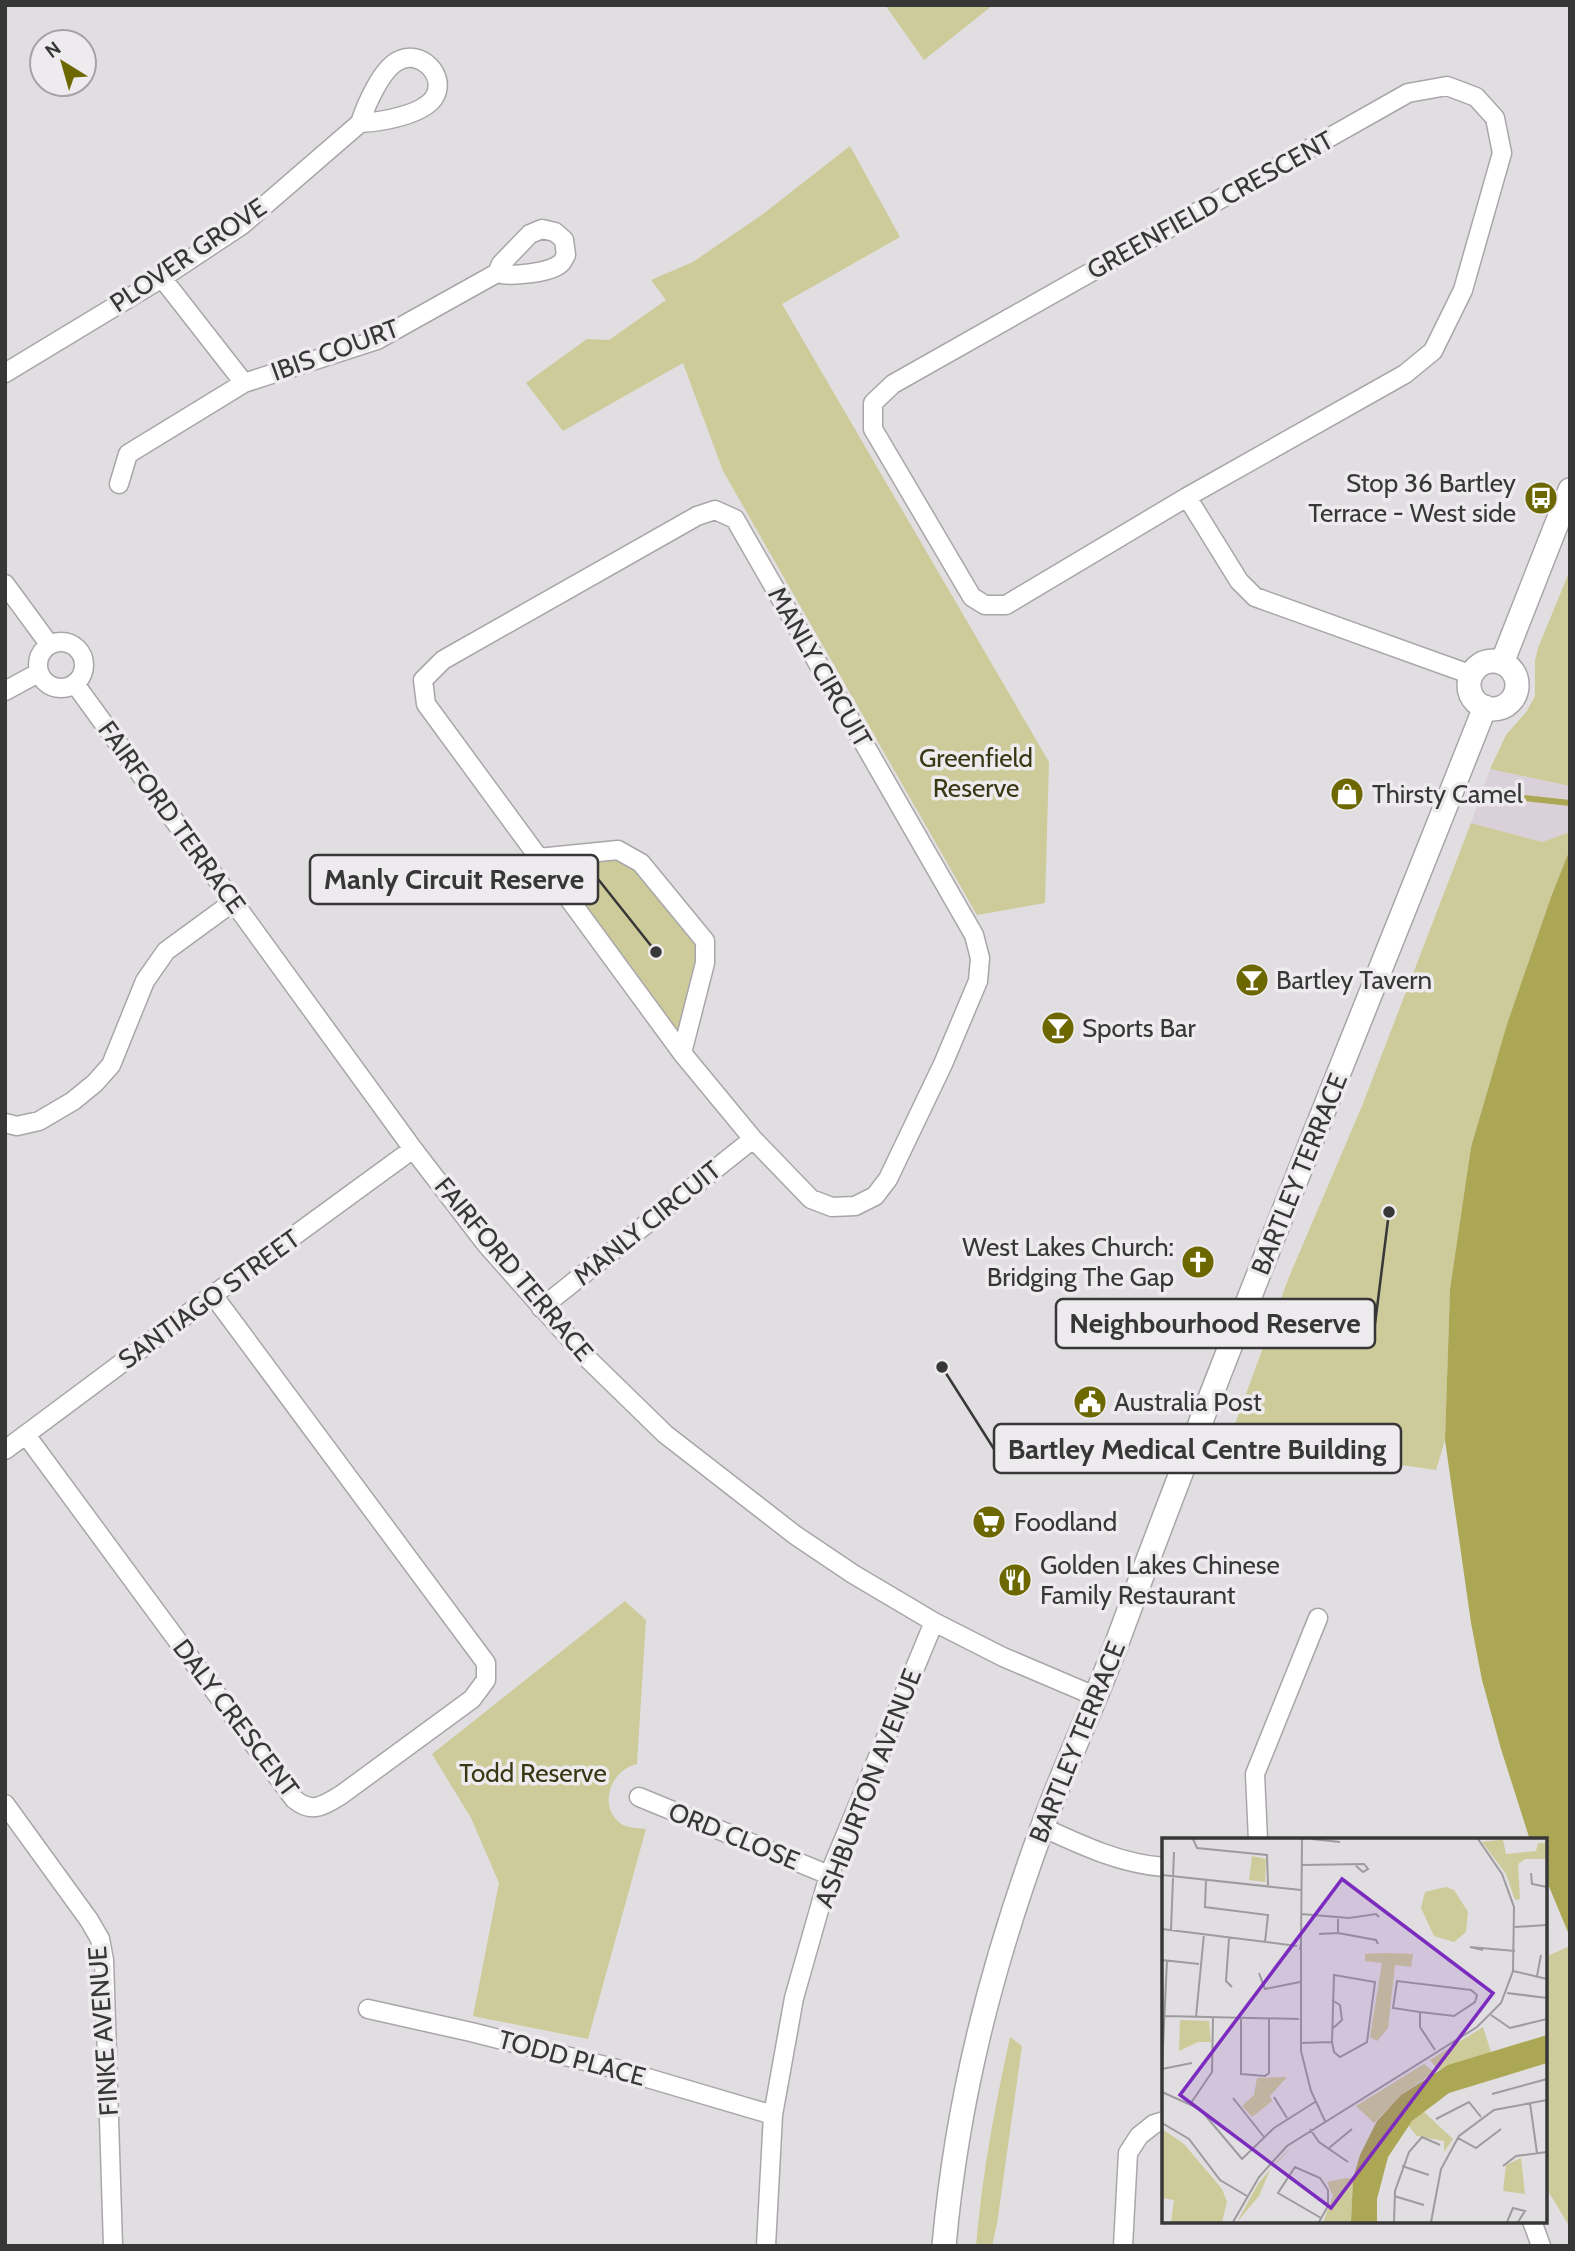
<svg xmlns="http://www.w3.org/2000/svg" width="1575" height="2251" viewBox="0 0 1575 2251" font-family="Cabin,sans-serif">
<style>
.built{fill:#dad0d9}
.green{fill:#cdcb9a}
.water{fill:#aca754}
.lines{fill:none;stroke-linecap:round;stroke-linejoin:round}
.stream{stroke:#aca754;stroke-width:6}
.minor-casing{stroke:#a9a6a9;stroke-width:21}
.tertiary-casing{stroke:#a9a6a9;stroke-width:26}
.minor{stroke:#fff;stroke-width:18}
.tertiary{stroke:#fff;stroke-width:23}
.labels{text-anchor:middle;stroke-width:7;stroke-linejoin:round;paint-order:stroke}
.street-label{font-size:26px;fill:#383738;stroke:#eeebee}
.poi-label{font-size:26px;fill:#383738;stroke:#eeebee;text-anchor:start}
.park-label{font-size:26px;fill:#3a3814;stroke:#eeebee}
.inset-road{fill:none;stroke:#9d9b9d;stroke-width:2}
.view{fill:#7b2cbf;fill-opacity:0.15;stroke:#7b2cbf;stroke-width:3.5}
.inset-edge{fill:none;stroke:#383738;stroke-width:3.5}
.leader{fill:none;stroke:#383738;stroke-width:2.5}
.callout-dot{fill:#383738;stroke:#eeebee;stroke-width:2.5}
.callout{fill:#eeebee;stroke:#383738;stroke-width:2.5}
.callout-label{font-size:28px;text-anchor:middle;font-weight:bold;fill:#383738}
</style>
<rect width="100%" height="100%" fill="#e1dee1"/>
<path class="built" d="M1490,769l80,17v46l-28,10 -71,-19z"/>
<path class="green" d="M885,5h108l-69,55z
M850,146l50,91 -118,67 267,458 -4,141 -68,12 -254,-444 -40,-108 -120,68 -37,-48 61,-44 22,1 57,-40 -15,-20 42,-18 70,-48z
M1570,570v216l-80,-17 16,-34 21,-24 8,-15v-36l3,-12z
M1471,823l71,19 28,-10v17l-19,48 -44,127 -36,123 -21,142 -5,151 -9,30 -207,-30 60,-163 73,-171z
M618,850l87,91 -23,112 -144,-195z
M625,1601l21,19 -9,144c-25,5 -40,41 -17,59 6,5 18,5 26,6l-58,210 -115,-23 26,-133 -28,-65 -39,-64z
M1570,1946v289l-2,-11 -23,-38v-229z
M1010,2037l12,9 -25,178 -5,22h-16c6,-71 19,-140 34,-209z"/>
<path class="water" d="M1570,849v1088l-25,-60v-37h-15l-29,-91 -19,-69 -11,-57 -26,-183 5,-151 21,-142 36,-123 44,-127z"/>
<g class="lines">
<path class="stream" d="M1505,796l65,7"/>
<defs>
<path id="minor" d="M5,373l157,-95 80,-53 118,-102c6,-18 22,-56 40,-63 21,-10 46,15 35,36 -10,19 -55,26 -75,27
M244,383l133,-43 120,-67 4,-9 29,-30 12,-5 13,3 9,8 2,15c-2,3 -3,7 -6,9 -11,9 -50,13 -63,9
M119,484l9,-30 116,-71 -82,-105
M1187,497l218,-123 28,-23 30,-61 39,-137 -7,-35 -19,-21 -29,-11 -39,7 -515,291 -20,19v26l99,168 13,8h21l181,-108 52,84 16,16 217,78
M715,510l20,9 239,416 6,23 -2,23 -35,83 -55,115 -13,17 -20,10 -23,1 -21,-8 -58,-60 -71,-86 -256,-349 -3,-24 20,-20 254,-144z
M5,584l44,60
M38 665a23 23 0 1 1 46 0a23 23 0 1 1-46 0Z
M75,684l338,465 73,95 101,114 78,76 130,101 58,39 81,48 69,35 94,40
M5,691l33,-18
M538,858l80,-8 23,13 64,78v22l-23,90
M5,1123l12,3 22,-5 34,-20 22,-18 16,-18 34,-84 21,-30 67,-49
M541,1308l212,-169
M26,1435l268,364c18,15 29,7 47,-4l131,-96 14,-19v-17l-273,-368
M5,1450l208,-155 200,-146
M639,1797l190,78
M5,1804l84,116 11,19 4,21 9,286
M1042,1827c39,18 79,37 122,40
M1258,1840l-3,-66 63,-156
M368,2009l103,23 146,37 156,46
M1532,2221l9,25
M766,2246l7,-131 21,-117 35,-123 105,-253
M1123,2246l5,-93 11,-17 15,-12 10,-3"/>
<path id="tertiary" d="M1469 685a24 24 0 1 1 48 0a24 24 0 1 1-48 0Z
M1502,663l68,-173
M944,2246c13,-146 47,-278 97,-415 23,-64 53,-126 77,-191 116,-313 244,-622 367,-933"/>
</defs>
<use href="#minor" class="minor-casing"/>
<use href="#tertiary" class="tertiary-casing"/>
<use href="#minor" class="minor"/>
<use href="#tertiary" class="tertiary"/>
</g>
<defs>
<symbol id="bus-disc" viewBox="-11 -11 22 22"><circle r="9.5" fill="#6d6700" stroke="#eeebee"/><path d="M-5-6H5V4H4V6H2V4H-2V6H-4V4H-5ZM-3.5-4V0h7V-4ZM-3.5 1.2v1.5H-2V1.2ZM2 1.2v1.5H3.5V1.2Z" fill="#fff"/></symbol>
<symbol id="shop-disc" viewBox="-11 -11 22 22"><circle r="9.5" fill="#6d6700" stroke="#eeebee"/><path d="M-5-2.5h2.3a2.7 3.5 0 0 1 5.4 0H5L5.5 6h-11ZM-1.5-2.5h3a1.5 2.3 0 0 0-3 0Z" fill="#fff"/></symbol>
<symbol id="bar-disc" viewBox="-11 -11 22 22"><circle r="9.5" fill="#6d6700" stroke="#eeebee"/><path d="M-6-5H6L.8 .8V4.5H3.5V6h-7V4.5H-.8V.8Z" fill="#fff"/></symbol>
<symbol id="church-disc" viewBox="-11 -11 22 22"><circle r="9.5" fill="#6d6700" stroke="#eeebee"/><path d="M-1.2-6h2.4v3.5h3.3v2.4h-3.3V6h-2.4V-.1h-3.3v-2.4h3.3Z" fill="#fff"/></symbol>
<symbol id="civic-disc" viewBox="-11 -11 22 22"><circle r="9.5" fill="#6d6700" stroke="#eeebee"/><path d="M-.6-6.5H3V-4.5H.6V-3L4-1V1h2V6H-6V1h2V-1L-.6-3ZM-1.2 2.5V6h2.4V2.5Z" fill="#fff"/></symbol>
<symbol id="supermarket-disc" viewBox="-11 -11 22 22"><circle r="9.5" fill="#6d6700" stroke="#eeebee"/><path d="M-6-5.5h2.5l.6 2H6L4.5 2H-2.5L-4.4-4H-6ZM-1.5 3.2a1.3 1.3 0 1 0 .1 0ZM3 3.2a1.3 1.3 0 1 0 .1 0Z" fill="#fff"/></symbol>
<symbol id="restaurant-disc" viewBox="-11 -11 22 22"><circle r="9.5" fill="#6d6700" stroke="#eeebee"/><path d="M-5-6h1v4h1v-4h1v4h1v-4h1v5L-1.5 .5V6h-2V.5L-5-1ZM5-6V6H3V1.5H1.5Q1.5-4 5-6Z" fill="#fff"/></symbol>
</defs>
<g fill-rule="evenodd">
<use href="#bus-disc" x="1522" y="479" width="38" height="38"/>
<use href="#shop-disc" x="1328" y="775" width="38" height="38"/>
<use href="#bar-disc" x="1233" y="961" width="38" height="38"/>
<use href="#bar-disc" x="1039" y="1009" width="38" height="38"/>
<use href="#church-disc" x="1179" y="1243" width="38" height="38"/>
<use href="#civic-disc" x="1071" y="1383" width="38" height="38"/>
<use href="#supermarket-disc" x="970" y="1503" width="38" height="38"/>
<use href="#restaurant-disc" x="996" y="1561" width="38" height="38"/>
</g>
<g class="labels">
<g class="street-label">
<text transform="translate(1210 205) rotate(-29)" y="9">GREENFIELD CRESCENT</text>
<text transform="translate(188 255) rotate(-34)" y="9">PLOVER GROVE</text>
<text transform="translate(335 350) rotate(-20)" y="9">IBIS COURT</text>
<text transform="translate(820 667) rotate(60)" y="9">MANLY CIRCUIT</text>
<text transform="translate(172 817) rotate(54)" y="9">FAIRFORD TERRACE</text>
<text transform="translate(1299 1174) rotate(-68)" y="9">BARTLEY TERRACE</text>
<text transform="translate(647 1223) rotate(-39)" y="9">MANLY CIRCUIT</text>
<text transform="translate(514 1269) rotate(50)" y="9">FAIRFORD TERRACE</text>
<text transform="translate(209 1299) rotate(-36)" y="9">SANTIAGO STREET</text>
<text transform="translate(236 1718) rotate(53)" y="9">DALY CRESCENT</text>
<text transform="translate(1077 1742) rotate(-68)" y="9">BARTLEY TERRACE</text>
<text transform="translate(868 1788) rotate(-69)" y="9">ASHBURTON AVENUE</text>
<text transform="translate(734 1836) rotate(22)" y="9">ORD CLOSE</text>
<text transform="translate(103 2031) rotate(-94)" y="9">FINKE AVENUE</text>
<text transform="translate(572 2058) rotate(15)" y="9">TODD PLACE</text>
</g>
<g class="poi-label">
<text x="1516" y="492" text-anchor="end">Stop 36 Bartley<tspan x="1516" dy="30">Terrace - West side</tspan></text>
<text x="1372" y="803">Thirsty Camel</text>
<text x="1276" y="989">Bartley Tavern</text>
<text x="1082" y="1037">Sports Bar</text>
<text x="1174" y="1256" text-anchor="end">West Lakes Church:<tspan x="1174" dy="30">Bridging The Gap</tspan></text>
<text x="1114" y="1411">Australia Post</text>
<text x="1014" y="1531">Foodland</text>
<text x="1040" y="1574">Golden Lakes Chinese<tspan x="1040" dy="30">Family Restaurant</tspan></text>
</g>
<g class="park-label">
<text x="976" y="767">Greenfield<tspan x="976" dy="30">Reserve</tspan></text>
<text x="533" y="1782">Todd Reserve</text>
</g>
</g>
<g transform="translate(1162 1838)">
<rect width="385" height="385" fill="#e1dee1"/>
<path d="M346,1l-5,1 3,14 30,-3 2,-8h9v16h-22l-7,5 2,35 -5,1 -9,-26 -24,-32zM90,18l14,3 -1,23 -16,-2zM284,49l8,3 14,22 -2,20 -12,10 -20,-6 -13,-28 4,-16zM223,115l28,1 -2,13 -16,-2 -7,63 -11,13 -7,-4 12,-74 -17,-2v-7zM18,182l29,1 2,21h-13l-19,9zM321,189l8,25 -53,18 -8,-10zM262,226l10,8 -33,23 -27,28 -18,-17zM125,239l-17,19 2,5 -20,16 -10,-11 12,-11 3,-17zM261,273l30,28 -9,13v-11l-27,-5 -9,-11zM0,291l22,15 38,45 5,13 -5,20h-51l3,-22 -12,-2zM130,309l-22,23 -11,26 -22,26 21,-38 19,-23zM359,320l4,36 -22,-3 3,-26zM185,340l6,1 -2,43h-28l10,-26 -6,-14z" fill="#cdcb9a"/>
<path d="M385,197v28l-98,30 -37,28 -24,36 -11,42v23h-26l2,-43 7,-24 17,-34 24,-26 47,-30z" fill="#aca754"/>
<path class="inset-road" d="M31,1l4,9 70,7 1,30M150,1l28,3M140,27l62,-1 4,5 -5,3 -7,-6M369,35l1,11 15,3M0,37l139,15M44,42l-1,27 63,8 -3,27M139,76l48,4 27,-4 3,3M353,89l32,-2M0,91l135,17M9,92l3,-78M176,95l38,7 2,4M157,96l19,-1v-16M67,100l-3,43 6,6M139,106l1,-105M138,112l1,-6v107l10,40 14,30M321,112l-13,-3 45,4M0,122l37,4M351,133l34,8M97,135l6,16 35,-7M172,137l41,7 -8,60 -27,15 -6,-5 -2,-10zM375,138l4,-21M345,155l40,5M258,174l34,4 21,-14 2,-7 -6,-5 -74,-9 -4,27 27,4v15l15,23M329,177l19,13 37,-9M3,178l134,3M34,179l8,-83M79,180v56l24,2 4,-3v-55M170,191l10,-9 -2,-15 -8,-5M138,205l32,-1M0,230l5,-108M0,231l30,-6M0,254l38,17 42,50 32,-31 41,-26M330,256l55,-15M112,259l13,21M71,260l31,39M29,265l21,-31 1,-54M368,265l7,50M274,281l33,-17 12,15M0,285l27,16 31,41 27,16M148,291l9,13 29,20M296,300l18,10 25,-19M167,310l23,-19M240,328l27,9M341,328l13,-10 31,-4M232,358l30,9M71,384l26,-45 28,-31 190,-119 24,-24 12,-32 1,-64 -12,-33 -24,-35M157,384l9,-16v-16l-8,-12 -25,-11 -17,26 43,25M232,384l1,-31 14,-39 13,-15 18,8M269,384l10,-53 18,-33 35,-26 53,-10M345,384l6,-14 12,3 -7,11"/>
<path class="view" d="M180,41l151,114 -162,215 -151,-113z"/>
<rect width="385" height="385" class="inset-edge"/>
</g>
<path class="leader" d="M656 952L598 879M1389 1212L1375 1324M942 1367L994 1449"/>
<g class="callout-dot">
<circle cx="656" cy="952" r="7"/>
<circle cx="1389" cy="1212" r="7"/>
<circle cx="942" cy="1367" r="7"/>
</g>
<g class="callout">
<rect x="310" y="855" width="288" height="49" rx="7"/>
<rect x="1056" y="1299" width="319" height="49" rx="7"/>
<rect x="994" y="1424" width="407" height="49" rx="7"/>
</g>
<g class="callout-label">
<text x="454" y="889">Manly Circuit Reserve</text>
<text x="1215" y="1333">Neighbourhood Reserve</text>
<text x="1197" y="1459">Bartley Medical Centre Building</text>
</g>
<rect width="1575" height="2251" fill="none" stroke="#383738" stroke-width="14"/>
<g transform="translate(63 63) rotate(323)"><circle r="33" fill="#eeebee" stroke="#a5a3a5" stroke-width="2"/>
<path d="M0-5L12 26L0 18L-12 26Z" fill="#6d6700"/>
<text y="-10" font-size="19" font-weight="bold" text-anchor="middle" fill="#383738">N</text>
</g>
</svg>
